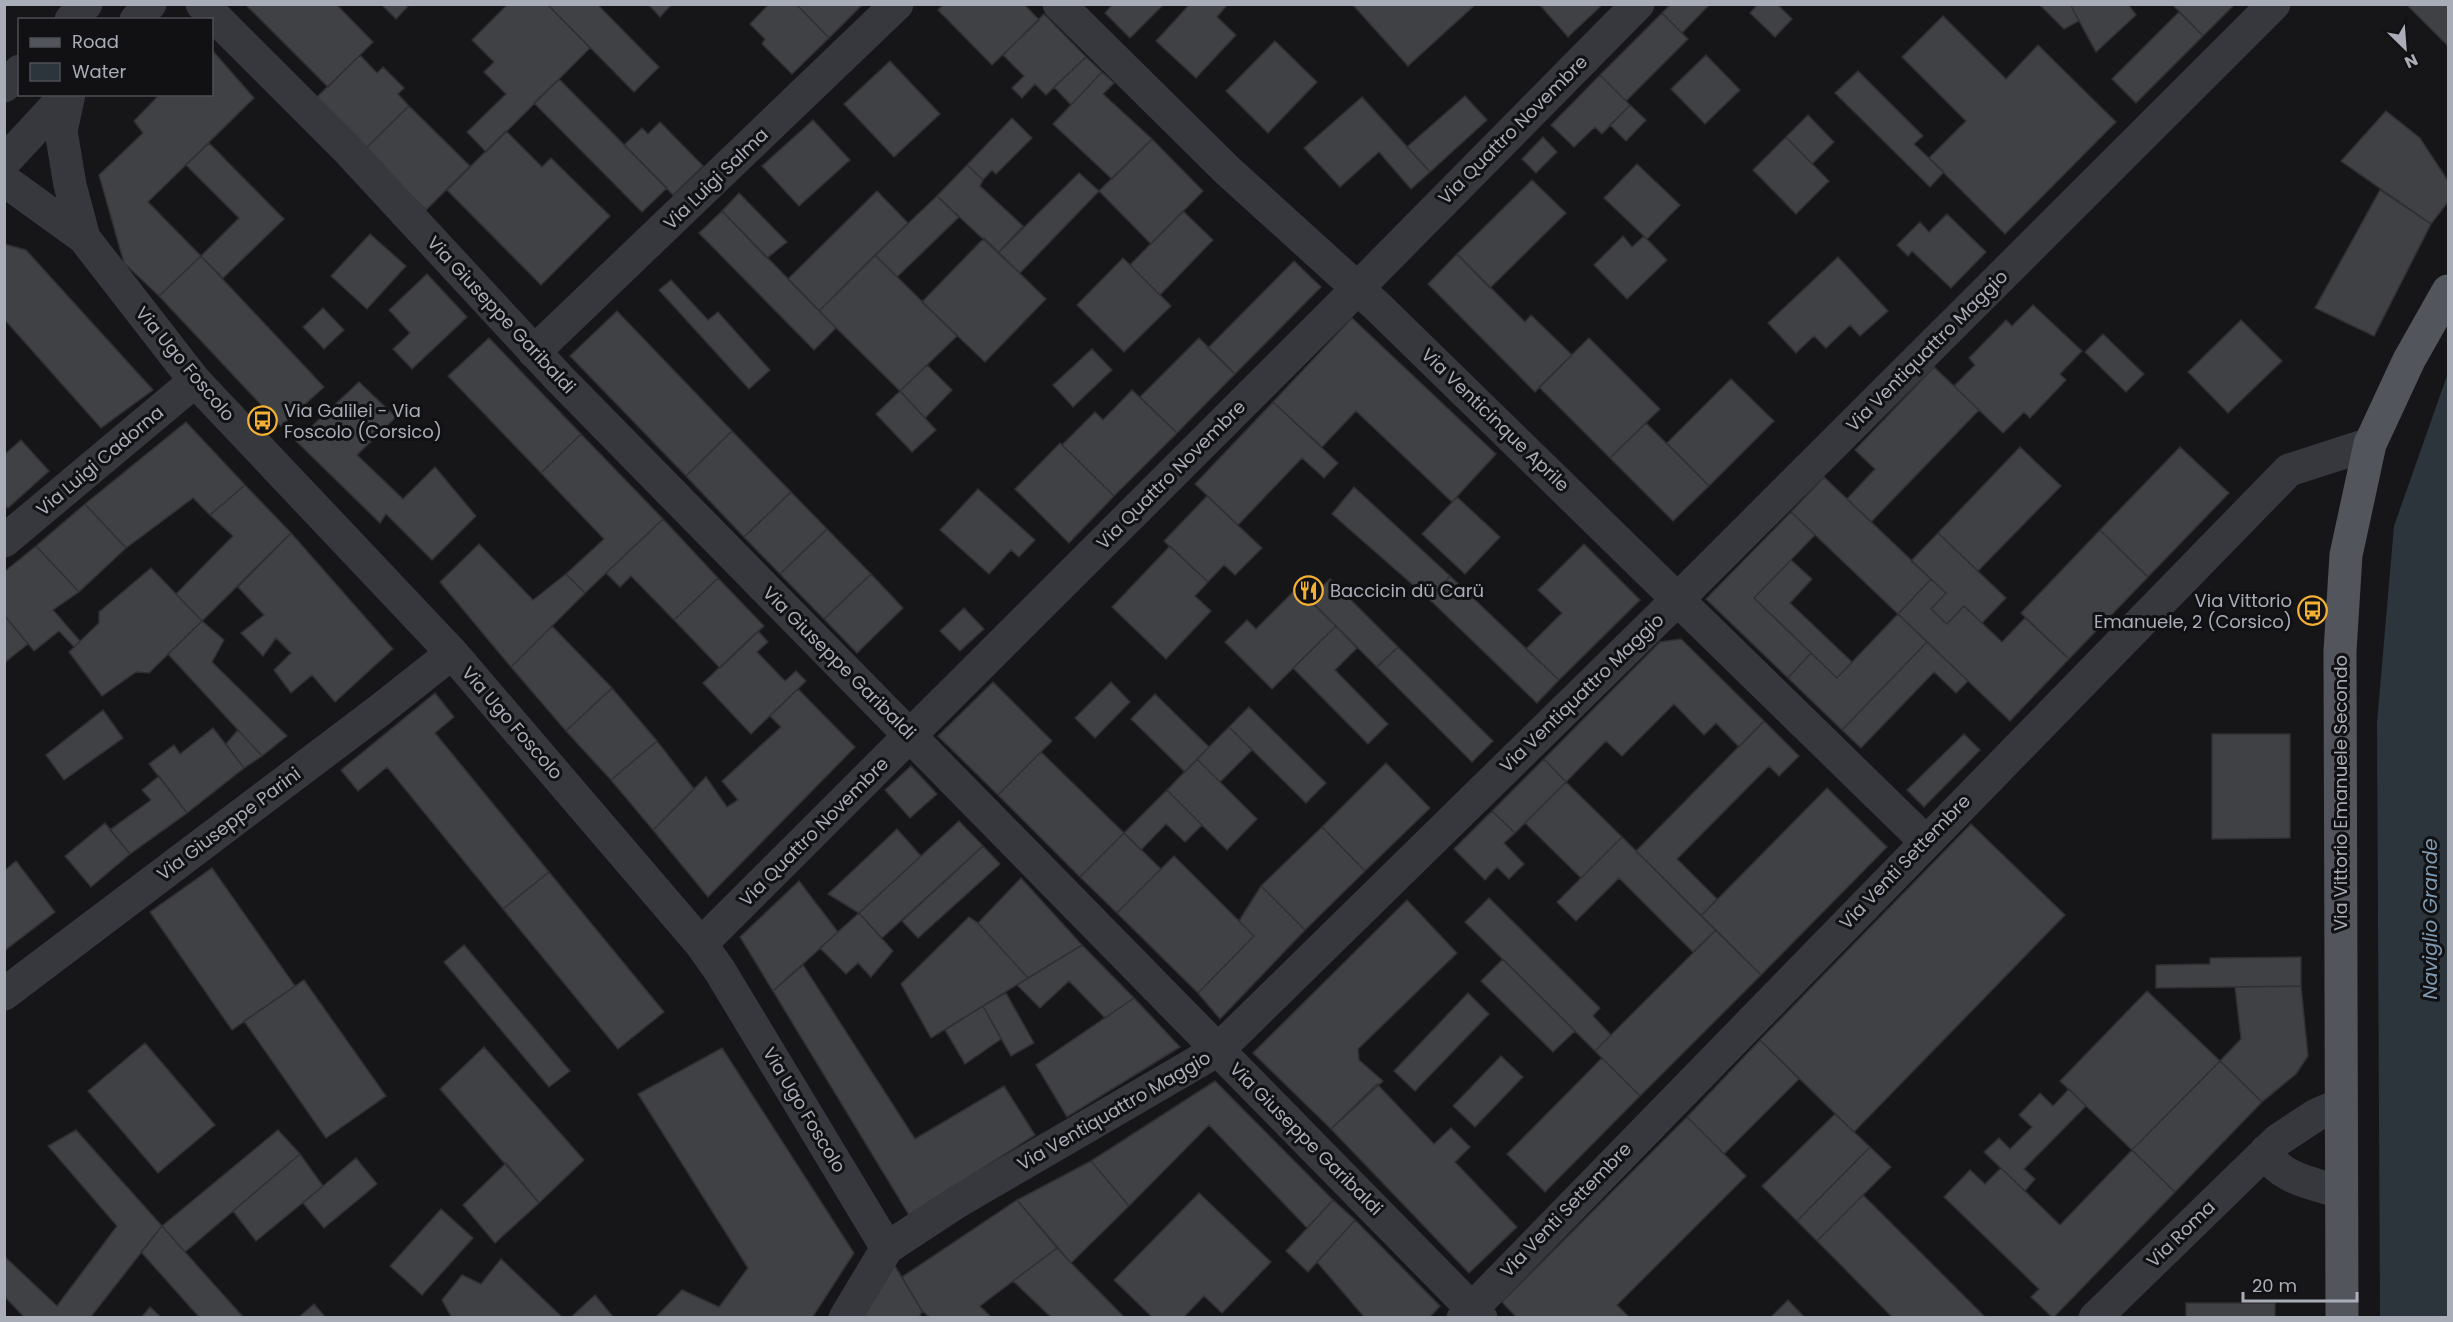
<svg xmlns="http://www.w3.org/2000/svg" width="2453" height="1322" viewBox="0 0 2453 1322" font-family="Poppins,sans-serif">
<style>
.water{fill:#2c353c}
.building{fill:#404145;stroke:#303034;stroke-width:1.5}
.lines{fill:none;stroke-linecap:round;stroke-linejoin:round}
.minor{stroke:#37383d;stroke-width:33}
.major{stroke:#53555c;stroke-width:33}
.labels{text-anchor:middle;stroke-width:6;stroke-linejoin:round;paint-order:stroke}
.street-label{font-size:18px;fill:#a8adb8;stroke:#111113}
.poi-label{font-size:18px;fill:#a8adb8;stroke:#111113;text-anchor:start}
.water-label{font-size:20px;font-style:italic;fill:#7f9bb3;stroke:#111113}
</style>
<rect width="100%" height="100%" fill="#161618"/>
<path class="water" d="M2448,373v944h-68l-3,-594 17,-197z"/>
<path class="building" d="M245,4h91l37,38 -45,45z
M381,4h29l-14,15z
M508,4h39l43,44 -104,104 -19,-20 39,-38 -22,-22 10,-10 -22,-22z
M547,4h50l62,63 -25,25z
M648,4h24l-12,13z
M769,4h27l33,34 -37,36 -30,-30 3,-5 -15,-15z
M796,4h67l-34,34z
M944,4h80l15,16 -47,45 -54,-55z
M1113,4h51l-34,34 -25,-25z
M1190,4h38l-11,13 19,18 -40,43 -40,-37z
M1352,4h124l-68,62z
M1539,4h64l-35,33z
M1671,4h39l-28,29 -20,-20z
M1758,4h19l15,15 -17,18 -25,-24z
M2039,4h31l9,17 -15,8z
M2070,4h58l8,11 -40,37z
M2172,4h63l-32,32z
M2406,4h42v42z
M2179,12l24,24 -67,67 -24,-24z
M1662,13l26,26 -62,62 -26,-26z
M1044,14l42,43 -40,38 -11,-11 -13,14 -10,-10 12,-12 -21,-21z
M1943,16l63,63 32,-34 78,77 -111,112 -76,-76 37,-37 -64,-64z
M1275,41l42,41 -49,51 -42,-42z
M212,50l42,48 -106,104 53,54 -42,40 -35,-33 -25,-88 44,-42 -9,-12 26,-27h52z
M360,55l17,18 6,-6 21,21 -6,6 11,12 -44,43 -50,-50z
M1706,55l34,35 -35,34 -34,-35z
M1086,57l16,15 -31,33 -17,-18z
M890,61l50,53 -46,43 -50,-53z
M1858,71l65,65 -9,8 30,28 -14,15 -95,-94z
M1102,72l12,11 -11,11 49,45 -40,40 -59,-55z
M1600,75l30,30 -28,29 -7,-7 -21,20 -23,-22z
M559,79l108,109 -25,24 -108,-109z
M1465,96l22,24 -57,52 -23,-25z
M1362,97l68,75 -19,17 -32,-37 -39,35 -36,-39z
M1630,105l16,15 -20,21 -16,-16z
M409,106l61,60 -44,44 -61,-61z
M2386,111l34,27 28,43v21l-17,22 -90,-63z
M1808,115l26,27 -22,22 -26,-27z
M1012,118l20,20 -36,36 -4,-4 -9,10 -16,-15z
M813,120l37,40 -51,46 -37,-40z
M660,122l43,44 -30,29 -49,-50 18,-17 6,6z
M506,131l36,36 9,-9 59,58 -69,69 -94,-95z
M1543,137l14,15 -21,21 -14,-14z
M1786,137l43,44 -33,33 -43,-44z
M1152,139l51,52 -52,53 -52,-53z
M209,143l75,76 -61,59 -22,-22 38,-38 -53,-53z
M1637,164l43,41 -33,34 -43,-41z
M967,165l16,15 -3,6 43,40 -25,27 -61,-57z
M1079,173l20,18 -79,82 -22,-20z
M1532,180l34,33 -76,75 -33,-34z
M2380,190l51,34 -57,112 -59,-28z
M877,191l31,32 -89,88 -31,-32z
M739,193l48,49 -20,16 -45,-47z
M937,196l22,21 -62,60 -22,-22z
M722,211l114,117 -22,22 -115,-117z
M1183,211l30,29 -53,55 -30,-30z
M1947,214l39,38 -35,36 -39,-37 -4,5 -11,-11 23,-23 9,10z
M370,234l36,32 -39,43 -36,-33z
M1623,236l9,11 12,-11 23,24 -40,39 -33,-34z
M984,238l62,61 -61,63 -63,-60z
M4,244l22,6 127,140 -52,38 -97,-109z
M1457,254l68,68 6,-7 41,40 -37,37 -107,-108z
M875,255l82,81 -57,55 -81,-80z
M201,256l123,131 -43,39 -122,-130z
M1838,257l50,54 -28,25 -10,-11 -24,23 -12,-12 -18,17 -28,-30z
M1123,258l48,48 -47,46 -47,-47z
M1294,261l27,26 -86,87 -27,-26z
M427,274l40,43 -55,52 -19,-20 17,-16 -21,-23z
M671,280l37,40 10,-8 52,58 -21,19 -90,-99z
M2033,305l49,46 -22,23 6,6 -36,38 -6,-6 -21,21 -49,-47 21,-21 -6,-7 37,-38 6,6z
M323,308l21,22 -20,19 -21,-22z
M617,311l115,120 -46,45 -116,-120z
M1352,318l144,136 -44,48 -96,-91 -34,36 -49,-45z
M2241,320l41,41 -54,52 -40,-41z
M2103,334l41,40 -18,18 -41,-40z
M489,338l92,96 -40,39 -93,-97z
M1199,338l36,36 -58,59 -37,-36z
M1589,338l71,71 -50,49 -71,-71z
M1092,349l20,21 -39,37 -20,-22z
M927,365l25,25 -27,28 -25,-27z
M1934,367l45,43 -108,112 -24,-23 28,-30 -20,-19z
M1731,379l43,42 -65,65 -42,-43z
M359,382l37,35 -39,38 46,44 32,-32 41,49 -44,44 -46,-46 -6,9 -84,-82z
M1132,390l45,43 -63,63 -52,-51 33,-33 8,8z
M900,391l36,39 -24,22 -36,-38z
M1273,402l65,61 -14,15 -22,-20 -64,67 -43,-41z
M186,422l59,63 -35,30 -17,-17 -67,50 -41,-44z
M1646,423l63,63 -36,35 -63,-63z
M732,431l59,61 -47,45 -58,-61z
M581,434l82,85 -78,74 -19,-19 38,-35 -63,-66z
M21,440l28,31 -41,37 -4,-3v-50z
M1060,443l54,53 -45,47 -54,-54z
M2020,447l41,39 -83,85 -40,-38z
M2180,447l49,46 -81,84 -48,-47z
M1824,477l107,102 -33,35 -107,-102z
M245,485l46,48 -89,88 -26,-27 57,-58 -23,-21z
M1354,487l96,89 -21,23 -97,-85z
M978,489l57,51 -16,17 -8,-7 -22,24 -49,-44z
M791,492l36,37 -47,45 -36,-37z
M1207,496l55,52 -27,27 -11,-10 -16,17 -44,-41z
M1457,497l43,40 -35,37 -43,-40z
M85,504l41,44 -47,44 -43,-46z
M1791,512l24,23 -61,63 57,55 -23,25 -82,-79z
M663,519l55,59 -44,42 -43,-44 -11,11 -14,-14z
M827,529l44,45 -47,45 -44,-45z
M2100,530l48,47 -79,82 -48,-46z
M291,533l102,116 -58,53 -23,-27 -21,18 -17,-23 17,-17 -15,-15 -13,18 -22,-23 23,-18 -26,-28z
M1938,533l68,65 -24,25 -18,-17 -17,18 -16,-15 15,-16 -35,-32z
M479,544l54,56 33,-26 19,19 -74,74 -71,-85z
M1584,544l56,56 -81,80 -33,-31 36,-36 -24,-23z
M36,546l43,46 -26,18 27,31 -6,6 -15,-16 -25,20 -30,-36v-43z
M1170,546l38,36 -13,14 16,15 -45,48 -54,-52z
M1791,560l21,19 -22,24 62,59 -15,16 -83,-80z
M151,568l51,53 -53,52 -13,-1 -34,24 -33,-44 30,-29v-11z
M871,574l32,34 -46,45 -33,-34z
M1450,576l109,104 -22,23 -108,-104z
M718,578l46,48 -44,42 -46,-48z
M1330,579l68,68 -21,20 -68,-68z
M1931,579l15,14 -15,16 16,15 17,-18 38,36 23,-24 44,41 -59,62 -112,-107z
M1297,588l39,38 -64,63 -47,-47 22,-22 9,9z
M964,608l20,21 -24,22 -20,-20z
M1898,614l29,28 -85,88 -54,-52 23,-25 26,25z
M4,615l24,29 -24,19z
M202,621l22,19 -12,22 75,74 -25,20 -94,-102z
M552,626l60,62 -46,43 -55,-64z
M1336,626l21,22 -22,22 53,54 -20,20 -75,-76z
M758,631l10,11 -11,10 28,29 11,-10 10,10 -55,53 -48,-51z
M1681,639l83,82 -25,26 -23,-24 -12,12 -30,-31 -52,52 -16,-15 -40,41 -22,-23 116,-117z
M1927,642l41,39 -12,12 -22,-21 -73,76 -19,-18z
M1398,647l95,94 -21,21 -95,-95z
M993,682l59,59 -54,54 -60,-59z
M1111,682l19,20 -35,36 -20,-20z
M612,688l45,53 -46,39 -45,-49z
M798,689l57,58 -147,150 -55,-67 53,-53 21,30 11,-7 -16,-19 59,-54 -11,-11z
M435,693l19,24 -19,16 114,139 -46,37 -116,-142 -29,24 -17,-21z
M1155,694l54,53 -24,25 -54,-53z
M1249,707l77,76 -20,20 -77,-76z
M103,710l20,28 -59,42 -18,-25z
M1764,721l35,35 -20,20 -10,-10 -92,93 40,40 -16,17 -65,-65z
M1229,727l23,23 -32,32 -23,-23z
M213,728l31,40 -57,45 -38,-49 25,-19 6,9z
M238,730l24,26 -18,12 -18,-24z
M1964,734l16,16 -56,57 -17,-17z
M2212,734h78v104l-78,1z
M657,741l37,48 -41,41 -42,-50z
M1041,752l83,81 -44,44 -82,-82z
M1197,759l60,60 -30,31 -60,-60z
M1544,759l22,23 -51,51 -23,-22z
M1386,763l44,45 -65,63 -43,-44z
M911,766l26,28 -27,24 -25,-28z
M159,776l28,37 -57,41 -20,-24 41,-30 -9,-10z
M1566,782l56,55 -41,41 -56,-55z
M1827,788l60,59 -126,128 -60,-59z
M1167,790l35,35 -17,17 -19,-18 -25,26 -17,-17z
M1492,811l23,22 -11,10 20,21 -15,15 -12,-12 -12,13 -31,-31z
M959,821l24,25 -101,92 -23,-25z
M105,823l25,31 -39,33 -26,-31z
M1971,824l94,91 -211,217 -94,-92z
M1322,827l43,44 -60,59 -44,-44z
M897,829l24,27 -62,57 -31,-19z
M1124,833l37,36 -44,44 -37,-36z
M1622,837l94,93 -23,22 -74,-74 -43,43 -19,-19z
M983,846l17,18 -82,74 -16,-17z
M1174,856l80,80 -56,57 -81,-80z
M16,861l39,51 -51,39v-80z
M212,868l83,118 -63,44 -82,-118z
M549,872l115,140 -46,37 -115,-140z
M1021,878l61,67 -54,33 -50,-55z
M799,881l39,51 -65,59 -33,-54z
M1261,886l44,44 -85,89 -22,-26 56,-57 -15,-15z
M1489,898l111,110 -7,8 18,19 -16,16 -130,-129z
M1407,900l50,53 -99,96 1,11 24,21 -52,48 -78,-76z
M859,913l34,38 -22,26 -13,-14 -12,11 -26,-26z
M969,917l9,6 50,55 -97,60 -30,-54z
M1716,930l45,45 -121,121 -45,-45z
M464,945l106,126 -21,16 -105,-125z
M1082,945l52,53 -29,20 -36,-37 -29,27 -23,-23z
M2301,957v29l-145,2v-23l54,-1v-6z
M1503,959l72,72 -22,21 -72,-71z
M803,965l112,174 89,-53 31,49 -126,80 -136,-224z
M304,980l82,116 -60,42 -82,-117z
M2301,986l7,70 -12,18 -34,28 -42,-41 21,-22 -6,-52z
M2147,991l73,70 -88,89 -72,-69z
M1006,993l28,50 -23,13 -28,-50z
M1468,993l21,21 -74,77 -21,-20z
M1134,998l46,49 -113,70 -31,-52z
M983,1006l18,33 -36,25 -20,-34z
M1760,1040l39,39 -75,75 -37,-37z
M145,1043l70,82 -57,48 -70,-82z
M484,1047l100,113 -45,43 -99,-114z
M722,1048l132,205 -42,65h-157l27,-28 37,17 29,-39 -110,-174z
M1501,1056l22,21 -48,50 -22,-21z
M1602,1058l38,38 -95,96 -38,-38z
M2220,1061l42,41 -87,90 -43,-42z
M1215,1081l118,119 -26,28 -98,-103 -80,81 -38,-45z
M1377,1084l57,60 17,-16 19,19 -15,15 62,65 -48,46 -138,-144z
M2069,1089l17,17 -62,63 11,10 -10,12 -41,-39 15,-14 11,11 22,-22 -13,-12 21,-22 13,13z
M1835,1114l35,33 -73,74 -35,-35z
M1687,1117l59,59 -129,129 13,13h-113l-15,-16z
M76,1130l86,96 -72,92h-65l-21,-22v-40l53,50 60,-80 -69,-80z
M278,1130l22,24 -115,98 -23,-26z
M1870,1147l21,20 -74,74 -20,-20z
M2132,1150l43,42 -122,126 -22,-21 8,-8 -95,-92 26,-27 15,14 16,-16 59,57z
M300,1154l23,32 -67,55 -23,-30z
M356,1158l21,26 -53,44 -21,-25z
M1091,1161l38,45 -58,57 -54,-63z
M506,1163l33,40 -44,40 -32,-38z
M1199,1193l72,69 -49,51 -18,-17 -21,22h-30l-39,-38z
M1863,1195l123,123h-93l-61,-62 -15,-15z
M1017,1200l40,48 -77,58 12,12h-61l-9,-7 -20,-34z
M1333,1200l22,20 -47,52 -22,-21z
M441,1209l32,29 -51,57 -32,-29z
M1355,1220l85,86 -11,12h-64l-48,-56z
M162,1226l23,26 59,66h-44l-59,-66z
M1057,1248l14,15 54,55h-73l-39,-37z
M501,1259l62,59h-111l-10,-18 20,-25 19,9z
M892,1261l30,50 -3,7h-58z
M595,1295l19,23h-44z
M1788,1300l17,18h-35z
M2186,1303h89v15h-89z
M314,1304l12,14h-28z
M150,1307l12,11h-21z"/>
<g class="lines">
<path class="minor" d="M202,4l145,145 211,228 923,941
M1059,4l169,167 150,136 547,534
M71,20l15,-16
M136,20l14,-16
M4,86l16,-15
M69,94l-8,37 9,54 14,53
M4,162l63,-68
M4,180l80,58 111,143 257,272 249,291 19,27 167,277
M534,352l363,-348
M4,541l191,-160
M701,944l634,-633 303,-307
M4,994l376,-284 72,-57
M2266,1151c11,27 49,33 75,41
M845,1318l42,-70 70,-46 261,-152 460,-451 596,-595
M1463,1318l826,-848 81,-26
M2095,1318l183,-178 38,-25 25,-11"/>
<path class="major" d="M2342,1318l-2,-667 6,-96 24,-111 39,-84 39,-69"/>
</g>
<defs>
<symbol id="bus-ring" viewBox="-11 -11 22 22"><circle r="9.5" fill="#111113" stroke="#f2b134" stroke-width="1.5"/><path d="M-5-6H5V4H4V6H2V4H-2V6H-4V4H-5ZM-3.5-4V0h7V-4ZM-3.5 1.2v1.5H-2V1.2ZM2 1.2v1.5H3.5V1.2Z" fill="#f2b134"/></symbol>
<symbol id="restaurant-ring" viewBox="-11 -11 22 22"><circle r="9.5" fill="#111113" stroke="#f2b134" stroke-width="1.5"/><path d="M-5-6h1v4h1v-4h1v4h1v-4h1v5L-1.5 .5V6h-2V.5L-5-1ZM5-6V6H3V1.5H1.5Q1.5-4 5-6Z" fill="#f2b134"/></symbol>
</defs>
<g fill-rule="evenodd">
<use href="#bus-ring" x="246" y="404" width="33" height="33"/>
<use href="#restaurant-ring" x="1292" y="574" width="33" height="33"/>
<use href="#bus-ring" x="2296" y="594" width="33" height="33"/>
</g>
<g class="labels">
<g class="street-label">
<text transform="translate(1513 130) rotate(-45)" y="6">Via Quattro Novembre</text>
<text transform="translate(716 179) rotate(-44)" y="6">Via Luigi Salma</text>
<text transform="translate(501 315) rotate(47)" y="6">Via Giuseppe Garibaldi</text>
<text transform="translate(1927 351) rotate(-45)" y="6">Via Ventiquattro Maggio</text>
<text transform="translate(185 364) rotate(50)" y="6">Via Ugo Foscolo</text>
<text transform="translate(1495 420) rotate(44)" y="6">Via Venticinque Aprile</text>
<text transform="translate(100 461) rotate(-40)" y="6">Via Luigi Cadorna</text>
<text transform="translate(1171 475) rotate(-45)" y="6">Via Quattro Novembre</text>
<text transform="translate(839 663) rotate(45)" y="6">Via Giuseppe Garibaldi</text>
<text transform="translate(1582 693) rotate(-44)" y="6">Via Ventiquattro Maggio</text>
<text transform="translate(512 723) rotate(49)" y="6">Via Ugo Foscolo</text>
<text transform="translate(2341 793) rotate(-90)" y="6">Via Vittorio Emanuele Secondo</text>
<text transform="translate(229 824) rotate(-37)" y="6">Via Giuseppe Parini</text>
<text transform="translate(814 832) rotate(-45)" y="6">Via Quattro Novembre</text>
<text transform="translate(1905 862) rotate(-46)" y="6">Via Venti Settembre</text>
<text transform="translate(804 1110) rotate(59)" y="6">Via Ugo Foscolo</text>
<text transform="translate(1114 1111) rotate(-30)" y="6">Via Ventiquattro Maggio</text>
<text transform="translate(1306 1139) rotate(45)" y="6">Via Giuseppe Garibaldi</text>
<text transform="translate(1566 1210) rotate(-46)" y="6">Via Venti Settembre</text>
<text transform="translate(2181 1234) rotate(-44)" y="6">Via Roma</text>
</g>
<g class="poi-label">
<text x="284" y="417">Via Galilei - Via<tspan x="284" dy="21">Foscolo (Corsico)</tspan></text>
<text x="1330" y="597">Baccicin dü Carü</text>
<text x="2292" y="607" text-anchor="end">Via Vittorio<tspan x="2292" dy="21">Emanuele, 2 (Corsico)</tspan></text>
</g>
<g class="water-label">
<text transform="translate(2430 919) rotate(-90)" y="7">Naviglio Grande</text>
</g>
</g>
<rect width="2453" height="1322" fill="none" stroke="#a8adb8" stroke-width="12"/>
<rect x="18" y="18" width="195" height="78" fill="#111113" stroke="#4d4f55" stroke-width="1.5"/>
<rect x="30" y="38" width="30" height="9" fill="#53555c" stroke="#4d4f55" stroke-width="1.5"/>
<text x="72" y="48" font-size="18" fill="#a8adb8">Road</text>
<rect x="30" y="63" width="30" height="18" fill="#2c353c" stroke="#4d4f55" stroke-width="1.5"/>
<text x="72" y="78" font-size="18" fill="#a8adb8">Water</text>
<g transform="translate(2405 48) rotate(155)" stroke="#111113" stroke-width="4.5" paint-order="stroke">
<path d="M0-4.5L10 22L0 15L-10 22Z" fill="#a8adb8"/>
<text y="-9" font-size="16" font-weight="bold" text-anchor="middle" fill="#a8adb8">N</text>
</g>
<path d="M2243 1292v9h114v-9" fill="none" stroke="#a8adb8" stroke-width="3"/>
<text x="2252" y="1292" font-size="18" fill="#a8adb8" stroke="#111113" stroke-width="4.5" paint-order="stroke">20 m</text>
</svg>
